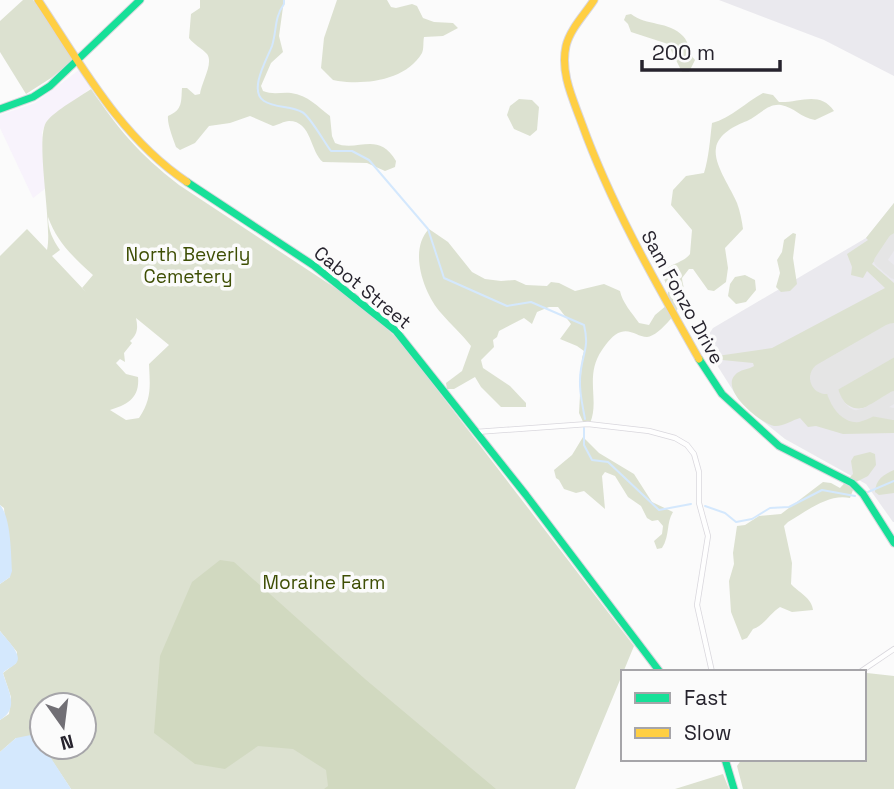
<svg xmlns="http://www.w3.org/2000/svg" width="894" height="789" viewBox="0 0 894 789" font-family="'Space Grotesk',sans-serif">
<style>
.built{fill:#eae9ee}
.education{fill:#f8f3fc}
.green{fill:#dce1d0;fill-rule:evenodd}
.forest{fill:#d1d9c0}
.water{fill:#d4e8fd}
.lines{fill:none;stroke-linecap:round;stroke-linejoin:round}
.stream{stroke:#d4e8fd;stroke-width:2}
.taxiway{stroke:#e5e5e5;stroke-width:12}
.runway{stroke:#e5e5e5;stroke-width:32}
.street-casing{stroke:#d9d7dd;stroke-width:6}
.fast-casing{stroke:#d9d7dd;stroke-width:9}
.slow-casing{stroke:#d9d7dd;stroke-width:9}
.street{stroke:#fefefe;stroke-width:4.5}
.fast{stroke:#16e098;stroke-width:7}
.slow{stroke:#ffcf43;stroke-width:7}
.labels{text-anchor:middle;stroke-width:7;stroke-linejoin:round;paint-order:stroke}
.park-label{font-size:19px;fill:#3e4e04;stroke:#fbfbfb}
.street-label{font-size:19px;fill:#26232d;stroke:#fbfbfb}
</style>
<rect width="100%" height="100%" fill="#fbfbfb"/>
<path class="built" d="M719,0h175v76l-70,-36z
M894,203v319h-1l-27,-38 -81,-45 -30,-24 -16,-15 -36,-57 10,-15 153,-90z"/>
<path class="education" d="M79,70l12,18 -45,34 -4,10 4,56 -13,10 -33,-70v-13l35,-12z"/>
<path class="green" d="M23,0h10l40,60 -22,18 -25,16 -26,-42v-31z
M200,0h84l-5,36 4,16 -12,11 -10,23 2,5c10,4 18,1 28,2 17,2 27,14 39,23l2,20 3,7c22,10 43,-13 61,18l-1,6 -10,4 -18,-8 -44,-1c-13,-10 -11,-41 -34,-41 -5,0 -11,4 -16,5l-23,-10 -20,7 -21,3 -14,17 -15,7 -4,-3c-3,-9 -9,-23 -8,-31 15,-6 13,-15 14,-28h5l8,7 5,-1c1,-11 14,-31 7,-40 -5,-6 -13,-9 -18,-16l2,-24 9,-6z
M337,0h50l4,7 5,1 16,-4 5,2 6,12 11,4 19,1 5,5 -15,8 -19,1c-1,4 0,12 -2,16 -16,27 -55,32 -84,28l-5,-1 -12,-12 3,-30z
M631,14c15,12 38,7 52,22 7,7 5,17 12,24l-6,12h-7l-14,-28 -37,-12 -3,-8 -4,-4 2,-5z
M91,89c29,42 47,64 88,96l179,118 41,37 235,306 -59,143h-504l-28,-42h41v-42h-42v40l-4,-7h-22l-16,14v-32l9,-6 2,-17 -8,-24 13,-10 1,-11 -17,-21v-47l10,-7 -6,-69 -4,-3v-249l27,-27 20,21c6,-25 -13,-113 0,-129 9,-11 31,-23 44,-32zM48,217c9,25 25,40 45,58l-11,13 4,4 -34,-36 8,-6c-7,-10 -12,-20 -12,-33zM136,318l33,27 -20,19c1,22 3,35 -10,54l-13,2 -16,-10c17,-5 30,-12 28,-33l-12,-3 -10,-11 4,-4 5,3 -1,-9 8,-10 -2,-2c8,-7 8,-14 6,-23z
M763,93l10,2 6,7c20,1 41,-12 55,9l-19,9c-14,-2 -21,-13 -34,-15 -13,-2 -23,11 -34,16 -11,4 -29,13 -31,27 -3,16 15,40 21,55 3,8 5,18 6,26l-18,19 3,20 -2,14 -12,9 -6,-1 -15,-21h-4l-7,9c0,5 3,10 2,16 -1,12 -24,42 -37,43 -9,0 -16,-8 -26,-5 -8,2 -14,11 -19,18 -18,26 -2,51 -12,73l-6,1 -5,-11 3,-55 2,-7 -7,-5 -17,-7 11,-15 -13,-17h-9l-12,5 -5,12 -8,-6 -25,13 -2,6 -4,3 1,7 -13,13 2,8 27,18 16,17v4h-25l-20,-20 -6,-10 -21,12h-7l-1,-6 16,-12 9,-25c-9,-12 -20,-21 -30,-33 -17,-19 -33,-63 -12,-84l19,13 24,30 13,7 16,2 14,-1 11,5 21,1 4,-4 8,1 16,8 29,-7 16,7c2,11 12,22 19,32l10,2 6,-10 12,-10c0,-6 2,-13 0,-19 -1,-4 -4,-6 -3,-11 0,-11 19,-11 26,-21l2,-24 -21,-25 2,-15 13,-14 18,-3c5,-16 6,-34 8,-50 19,-5 34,-21 51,-30z
M519,99l13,1 7,7 -2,23 -7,6 -16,-7 -7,-14 3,-9z
M894,203v30l-22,31 22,19v43l-77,44c7,14 22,51 40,49 19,-1 13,-10 37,-2v16l-51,1 -27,-8 -8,1 -8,-9c-8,2 -17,9 -26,8 -14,-3 -54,-36 -39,-51 5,-6 13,-5 19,-9l-1,-3 -41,-4 -2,-2 62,-9 113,-60 -18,-17 -4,7 -12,-3 1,-8 -5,-13 21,-14 -2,-2z
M793,233l3,1 -3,24 4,26 -7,7 -9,1 -5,-5 4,-14 -3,-13 5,-8 2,-12z
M745,275l10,5 1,10 -10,12 -10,2 -8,-8 2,-12 5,-7z
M894,350v42c-22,13 -39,29 -57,1l3,-11z
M583,437l16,16 35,21 18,28 21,10c-7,11 -3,24 -11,36l-5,1 -3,-8 8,-7 1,-8 -5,-6 -6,1 -5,-3 -6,-12 -13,-9 -13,-21 -10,-4 -3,4 3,33 -21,-18 -8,2 -12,-4 -5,-9 -3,-2 -2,-8 18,-15z
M870,452l5,2 1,11 -8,11 -12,6 -6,16c-22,-5 -44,14 -62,24l-4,4 8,37 -1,21c7,8 21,14 22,26l-21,2 -12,-5c-11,7 -15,18 -27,22l-6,9 -5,2 -11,-28 -2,-31 5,-17 -1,-11 4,-27 8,-1 14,-9 22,-2 42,-32 8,1 9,5 13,-14 -2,-13 3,-5z
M894,470v23l-15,2 -4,-3c1,-13 8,-17 19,-22z
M867,673l27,3v113h-151l-6,-23 5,-7h122v-83z
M723,774l6,15h-54z"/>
<path class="forest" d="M220,560l14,2 131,117 131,110h-172l4,-3 -2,-16 -33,-21 -35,-3 -33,23 -30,-5 -41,-31 6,-77 32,-74z"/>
<path class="water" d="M0,505c11,12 11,49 12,66l-2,6 -10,7z
M0,631c5,7 22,22 17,31 -2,4 -11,7 -14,11 5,18 17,35 -3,47z
M31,735l7,3 33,51h-71v-37l16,-14z"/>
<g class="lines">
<path class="stream" d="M284,0v4c-10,14 -7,26 -12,42 -5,13 -24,45 -8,55 11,7 27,5 38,11 8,4 22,30 29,39h21l17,9 59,69 16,49 63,28 24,-4 53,23c5,21 0,25 -3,44 -3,17 1,34 4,50
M584,428v17l8,15 16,2 51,48 32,-6
M868,492l26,-11
M705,506l20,7 11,9 16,-3 18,-11 19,-1 33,-17 33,6"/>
<path class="taxiway" d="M894,240l-14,21 14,12
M834,374c-9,13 8,45 24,42 12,-2 25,-13 36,-19
M872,410l22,4"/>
<path class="runway" d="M826,378l68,-39"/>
<defs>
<path id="street" d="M476,432l112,-8 61,7 26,7 12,7 7,9 5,18v31l9,33 -11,69 15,67
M860,672l34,-23"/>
<path id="fast" d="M0,109l33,-12 17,-11 90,-86
M187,182l126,83 83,66 130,164 134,177
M699,359l23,35 57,52 73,37 11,11 31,49
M725,759l9,30"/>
<path id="slow" d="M38,0c44,66 82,137 149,182
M594,0c-9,14 -24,29 -28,46 -6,27 7,53 16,78 30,83 74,159 117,235"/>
</defs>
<use href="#street" class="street-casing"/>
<use href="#fast" class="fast-casing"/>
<use href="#slow" class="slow-casing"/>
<use href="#street" class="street"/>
<use href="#fast" class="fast"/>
<use href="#slow" class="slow"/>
</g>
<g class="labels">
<g class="park-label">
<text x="188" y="261">North Beverly<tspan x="188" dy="22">Cemetery</tspan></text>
<text x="324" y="589">Moraine Farm</text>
</g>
<g class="street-label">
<text transform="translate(363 287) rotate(39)" y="7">Cabot Street</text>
<text transform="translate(683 297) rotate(61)" y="7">Sam Fonzo Drive</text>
</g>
</g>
<rect x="621" y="670" width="245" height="91" fill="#fbfbfb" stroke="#a6a5a9" stroke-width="2"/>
<rect x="635" y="693" width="35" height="10" fill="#16e098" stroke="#a6a5a9" stroke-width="2"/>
<text x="684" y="705" font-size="21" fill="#26232d">Fast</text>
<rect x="635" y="728" width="35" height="10" fill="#ffcf43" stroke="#a6a5a9" stroke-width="2"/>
<text x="684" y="740" font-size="21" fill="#26232d">Slow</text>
<g transform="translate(63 726) rotate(166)"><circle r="33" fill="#fbfbfb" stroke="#a6a5a9" stroke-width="2"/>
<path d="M0-5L12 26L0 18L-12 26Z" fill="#716f75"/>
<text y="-10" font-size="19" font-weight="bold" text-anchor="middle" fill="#26232d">N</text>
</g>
<path d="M642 60v10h138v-10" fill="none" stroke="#26232d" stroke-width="3.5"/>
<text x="652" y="60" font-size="21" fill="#26232d" stroke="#fbfbfb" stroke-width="5" paint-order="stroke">200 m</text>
</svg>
